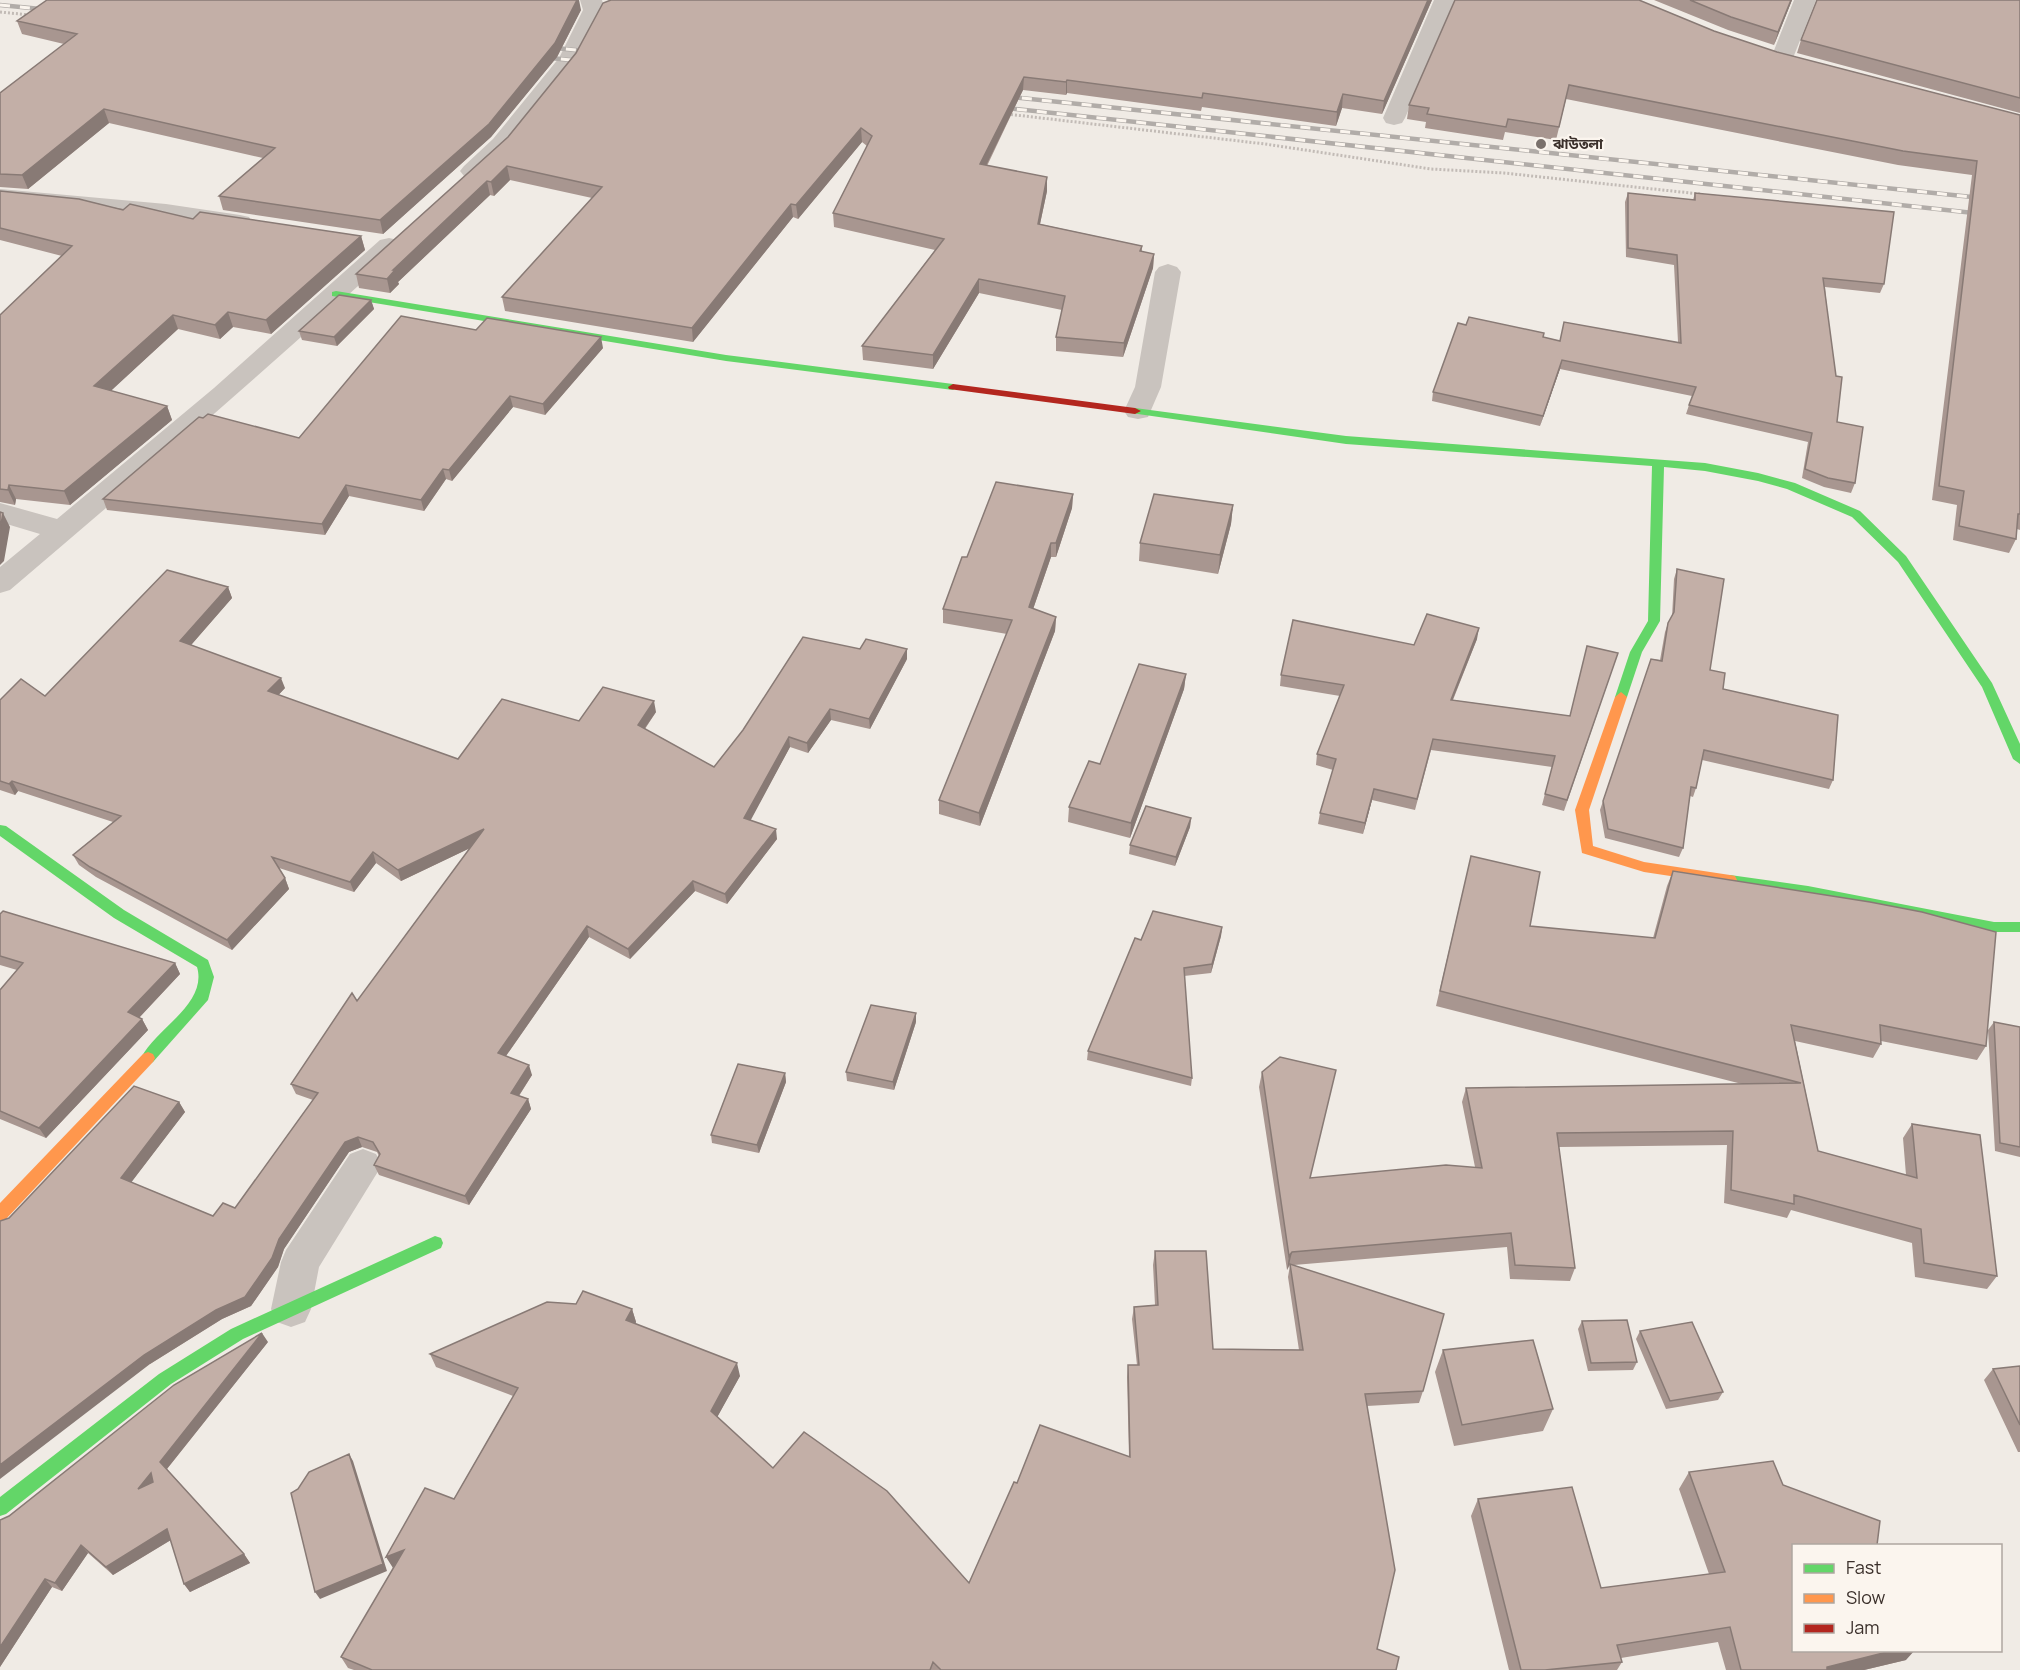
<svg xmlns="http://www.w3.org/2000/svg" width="2020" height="1670" viewBox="0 0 2020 1670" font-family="Manrope,'Noto Sans Bengali',sans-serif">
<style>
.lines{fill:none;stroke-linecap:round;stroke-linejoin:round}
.path{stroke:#c2bbb6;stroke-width:3;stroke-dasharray:2 2;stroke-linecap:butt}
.street{fill:#c9c3be;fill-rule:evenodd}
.fast{fill:#63d668;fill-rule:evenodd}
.slow{fill:#ff974d;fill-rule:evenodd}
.jam{fill:#b3261e;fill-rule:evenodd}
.rail-casing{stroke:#b1aca8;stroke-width:4.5}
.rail{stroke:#fbf5ee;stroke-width:3;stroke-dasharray:10;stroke-linecap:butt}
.wall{fill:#a89690}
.shaded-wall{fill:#887a75}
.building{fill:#c3afa7;stroke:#887a75;stroke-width:1.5;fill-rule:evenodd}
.poi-dot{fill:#7a716c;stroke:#fbf5ee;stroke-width:2}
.labels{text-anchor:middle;stroke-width:4.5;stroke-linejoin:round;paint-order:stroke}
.far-poi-label{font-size:14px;font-weight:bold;fill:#3b302b;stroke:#fbf5ee;text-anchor:start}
</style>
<rect width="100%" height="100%" fill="#f0ebe5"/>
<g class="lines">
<path class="path" d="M0,12l30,3
M1007,114l258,30 166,25 73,4 196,21"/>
<path class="street" d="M580,0h22l3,10 -25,50 -71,89 -29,27 -8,2 -8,-2 -4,-5 4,-5 29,-27 66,-81 24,-48z
M1434,0h22l-51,118 -3,5 -8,2 -8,-2 -3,-5z
M1794,0h22l-23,58 -3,5 -8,2 -8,-2 -3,-5z
M0,189l166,15 74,11 9,2 3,5 -3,5 -9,2 -74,-11 -166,-15z
M389,238l9,2 3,5 -3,5c-128,116 -257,229 -388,340l-10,3v-26l40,-33 -40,-12v-19l57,16 157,-131 166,-148z
M1168,264l9,3 4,5 -20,115 -13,30 -10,2 -10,-2 -4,-6 11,-24 20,-115 4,-5z
M363,1149l13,5 6,11 -63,102 -8,42 -6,13 -14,5 -14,-5 -6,-13 10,-47 5,-12 64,-96z"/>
<path class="fast" d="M336,291l390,64 227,29 5,3 -5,3 -227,-29 -394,-65v-4z
M1135,408l211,28 359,27 53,10 37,10 65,28 46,45 86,127 28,61v20l-7,-5 -31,-72 -84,-125 -46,-45 -65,-28 -29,-8 -53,-10 -41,-4 -4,154 -18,31 -15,45 -6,5 -6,-5 15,-45 18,-31 4,-155 -306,-22 -215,-31v-4z
M0,825l6,1 118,84 84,50 6,17 -6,23 -55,62 -5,2 -5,-2 -2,-4c14,-29 67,-54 56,-91l-83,-49 -114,-82z
M1730,875l78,11 186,36h26v10h-26l-186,-36 -78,-11 -5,-1 -2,-4 2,-4z
M435,1236l6,2 2,5 -2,5 -198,91 -72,45 -165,130 -6,2v-19l159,-123 72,-45z"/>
<path class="slow" d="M1621,692l6,5 -38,113 4,36 51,16 86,13 5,1 2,4 -2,4 -5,1 -86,-13 -62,-19 -7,-43 40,-113z
M148,1052l5,2 2,4 -2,4 -147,157 -6,2v-18l143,-149z"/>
<path class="jam" d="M953,384l182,24 6,3 -6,3 -186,-25 -1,-2z"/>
<defs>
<path id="rail" d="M0,5l51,5
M546,47l48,5
M541,57l48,5
M1002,96l1018,106
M997,107l1023,111"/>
</defs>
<use href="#rail" class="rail-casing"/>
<use href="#rail" class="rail"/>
</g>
<path class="wall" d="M1432,0l-50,114 -40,-6 -6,18 -134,-19 -1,4 -134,-18 -1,2 -43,-5 -36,76 60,11v14l-7,33 102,22v6l12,2 -1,14 -30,89 -67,-6v-14l6,-27 -83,-17 -46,76 -70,-9 -1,-14 73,-96 -101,-23 -1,-14 34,-67 -5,-4 -64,77 -5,-2 -100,125 -188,-31 -3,-14 90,-99 -82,-18 -16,16 -4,-1 -92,87 1,2 -9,9 -31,-5 -3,-14 152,-137 68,-84z
M1654,0h138l-18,45 -46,-15z
M2020,0v113l-223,-60 4,-13z
M581,10l-24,47 -66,80 -108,97 -160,-24 -4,-14 44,-38 -154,-35 -81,66 -28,-2v-94l64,-49 -42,-10 -5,-13z
M1714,31l63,21 243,63v415l-3,-1 -1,10 -7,14 -56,-13 4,-35 -25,-5 40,-325 -74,-10 -332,-66 -10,41 -51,-8 -2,8 -78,-12 1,-6 -19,-3 2,-14z
M0,191l193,28 168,17 4,14 -94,84 -38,-7 -13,12 -42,-10 -68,62 57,15 5,14 -102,85 -54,-6 -1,6 -15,-3v-187l62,-59 -62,-16z
M1628,193l65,7 2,-7 189,91 -4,9 -55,-6 12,135 18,61 -4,10 -27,-6 -22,-9 6,-36 -122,-28 6,-18 -132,-27 -20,57 -108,-25 1,-9 33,-67 78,8 -1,4 17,4 118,1 -4,-77 -48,-8 -1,-55z
M371,300l3,9 -37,37 -35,-6 -3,-9z
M476,330l127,18 -58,67 -32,-8 -61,74 -6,-2 -22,32 -75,-15 -24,39 -218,-25 -4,-11 196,-61z
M1073,494l-1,14 -16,49h-5l-18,52 23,8 -1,14 -75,195 -41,-12v-14l68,-166 -64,-11v-14l24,-52z
M1233,505l-2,19 -13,50 -79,-13 1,-18z
M1677,569l33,101 13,19 110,91 -4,9 -127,-29 -6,28 -3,9 -3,-1 -7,52 -4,9 -74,-19 -5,-28 51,-151 9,1 5,-28 3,-9 4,-6 2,-38z
M228,587l4,11 -41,47 94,43 -7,7 180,64 121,-38 77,-9 -11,17 69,38 193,-108 -37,70 -39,-9 -23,33 -18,-6 -40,73 27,19 -50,65 -32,-13 -65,68 -41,-22 -83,119 26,19 -13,21 9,3 3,10 -62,96 -90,-30 -5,-10 5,-9 -2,-4 -15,-5 -13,5 -65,97 -6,18 -27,39 -29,13 -72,45 -141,-146 170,-116 6,10 -54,70 82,34 22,-8 78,-108 -17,-6 -5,-10 66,-83 113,-153 -69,33 -25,-18 -22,29 -75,-24 6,10 4,11 -57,61 -136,-73 -17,-12 -6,-10 40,-33 -95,-31 -3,4 -15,-5v-90l45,-4z
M1477,639l-24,61 117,16 17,-70 31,7 -54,158 -22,-6 10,-38 -121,-17 -16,60 -43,-10 -9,34 -45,-10 2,-11 13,-43 -17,-5 1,-11 23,-58 -60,-10 1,-11 133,-30z
M1186,674l-2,15 -54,149 -62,-16 1,-15 31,-43z
M1191,818l-1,9 -15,39 -46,-12 1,-9z
M1471,856l59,70 123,12 14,-52 6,-15 313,175 -9,14 -96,-19v3l-8,14 -78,-17 23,110 88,24 -3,-37 9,-14 85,152 -10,13 -72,-12 -3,-34 -121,-33 -4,8 -63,-15 3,-58 -168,2 16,121 -5,13 -60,-2 -3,-32 -213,18 129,126 -4,12 -52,3 10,243 19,21h-1042l-6,-2 -7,-11 113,-158 59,-103 -77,-29 -6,-13 202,-45 4,13 -1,2 105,52 -23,41 56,51 196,115 48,-100 112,-26 -2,-80 1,-12h9l-5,-46 2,-12 21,-2 -2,-40 2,-14 58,98 86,1 -11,-73 2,-12 -3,5 -28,-183 3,-15 48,106 165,-11 -13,-65 4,-14 276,-4 -306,-78z
M0,914l175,49 5,11 -41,44 3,1 6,11 -102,108 -46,-19v-129l17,-20 -17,-5z
M1222,927l-1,9 -10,37 -27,3 8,102 -1,8 -104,-26 1,-9z
M916,1022l-22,68 -47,-9 -1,-9z
M1994,1022l26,5v130l-25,-6 -7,-121z
M785,1073l1,9 -27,71 -47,-10 -1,-8z
M1582,1321l55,41 -4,8 -45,1 -10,-42z
M1640,1331l83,61 -5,8 -52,9 -30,-70z
M268,1342l-101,127 77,85 6,9 -60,29 -6,-8 -13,-44 -58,35 -25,-22 -26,38 -10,-4 -52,80v-147l9,-4z
M1443,1350l110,59 -10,22 -89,15 -19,-74z
M2020,1366v86h-2l-34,-72 9,-11z
M1689,1472l105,73 112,115 -42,10h-138l-8,-28 -97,16 1,4 -5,8h-108l-38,-154 7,-17 123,89 108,-14 -30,-85z"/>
<path class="shaded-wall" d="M577,0h2l2,10 -24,47 -66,80 -108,97 -3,-14z
M1428,0h4l-50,114 2,-13z
M1791,0h1l-18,45 4,-13z
M1024,77l-1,13 -43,88v-14z
M1067,80v13l-1,2v-13z
M1343,94l-1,14 -6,18 1,-14z
M104,109l5,14 -81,66 -6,-14z
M861,128l1,14 -64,77 -2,-14z
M507,166l3,14 -16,16 -3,-14z
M1047,177v14l-10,47 1,-14z
M487,181l3,14 -92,87 1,2 -9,9 -3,-14 6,-9z
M791,204l2,13 -100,125 -1,-14z
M361,236l4,14 -94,84 -5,-14z
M1154,254l-1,14 -30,89 1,-14z
M979,279v14l-46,76v-14z
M371,300l3,9 -37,37 -3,-9z
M228,312l5,15 -13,12 -5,-14z
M173,315l5,14 -78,72 -6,-15z
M601,337l2,11 -58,67 -2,-11z
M1562,360l-2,9 -20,57 3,-10z
M510,396l3,11 -61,74 -3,-11z
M167,406l5,14 -102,85 -6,-14z
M443,469l3,10 -22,32 -3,-11z
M9,485l7,14 -1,6 -7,-15z
M346,485l3,11 -24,39 -3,-11z
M1073,494l-1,14 -16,49v-14z
M1233,505l-2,19 -13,50 2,-19z
M3,513l7,14 -6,34 -4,4v-35z
M1051,543v14l-22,64v-14z
M228,587l4,11 -47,54 -5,-11z
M1056,617l-1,14 -75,195 -1,-13z
M1479,628l-2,11 -29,72 3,-11z
M907,649v10l-37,70 -1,-10z
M1186,674l-2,15 -54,149 1,-15z
M281,678l4,10 -13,14 -4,-11z
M654,701l2,11 -16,23 -2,-10z
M830,709l1,11 -23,33 -1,-10z
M789,737l1,10 -44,82 -2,-11z
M12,781l6,10 -3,4 -6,-11z
M1374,789l-2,11 -9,34 2,-11z
M1191,818l-1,9 -15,39 1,-9z
M484,829l3,11 -86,41 -3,-11z
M776,829l1,10 -50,65 -2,-10z
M373,852l3,11 -22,29 -4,-10z
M285,878l4,11 -57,61 -5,-10z
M693,881l2,10 -65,68 -2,-10z
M587,926l2,11 -88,126 -3,-10z
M1222,927l-1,9 -10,37 1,-9z
M175,963l5,11 -46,49 -6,-11z
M916,1013v9l-22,68 -1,-8z
M142,1019l6,11 -102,108 -7,-10z
M529,1065l3,10 -18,28 -3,-10z
M785,1073l1,9 -27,71 -2,-8z
M528,1099l3,10 -62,96 -4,-9z
M179,1102l6,10 -58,76 -6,-10z
M358,1137l4,10 -13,5 -65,97 -6,18 -27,39 -29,13 -72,45 -150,115v-14l279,-226 66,-97z
M1292,1252l-3,13 -2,5 2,-14z
M632,1309l4,13 -6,11 -4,-13z
M262,1333l6,9 -102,128 -6,-8z
M737,1363l3,13 -26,47 -3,-12z
M349,1454l4,7 34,110 -67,28 -5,-7z
M151,1473l6,9 -19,7z
M167,1529l7,9 -61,37 -7,-8z
M81,1545l7,8 -26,38 -7,-8z
M404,1550l-11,18 -7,-11z
M244,1554l6,9 -60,29 -6,-8z
M45,1579l7,8 -52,80v-20z
M1895,1650h20l-9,10 -42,10h-40l3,-3z"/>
<path class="building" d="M47,0h530l-22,43 -66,81 -109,96 -161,-24 56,-48 -171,-39 -82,66 -22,-1v-81l77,-59 -60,-13z
M611,0h817l-44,101 -41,-7 -6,18 -134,-19 -1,5 -135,-18 -1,2 -42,-5 -44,87 67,13 -9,47 104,22 -2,5 14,3 -30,89 -68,-6 9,-41 -86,-17 -46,76 -71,-9 82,-107 -111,-26 39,-77 -11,-8 -65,77 -5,-1 -99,124 -190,-31 100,-110 -95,-21 -16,16 -4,-1 -94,89h2l-8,9 -31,-5 152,-137 68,-84 27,-50z
M1455,0h184l75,31 63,21 243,63v399h-2l-2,25 -57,-13 5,-35 -25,-5 38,-325 -74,-10 -334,-66 -10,42 -51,-8 -2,8 -79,-13 2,-6 -20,-3z
M1690,0h101l-13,32 -47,-15z
M1817,0h203v98l-219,-58z
M0,191l79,8 44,11 7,-6 63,15 7,-7 161,24 -95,84 -38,-8 -13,13 -42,-10 -79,71 73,20 -103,85 -55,-6 -1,5 -8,-1v-174l72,-69 -72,-18z
M1628,193l67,7v-7l199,19 -10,72 -61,-6 13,98 6,1 -5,45 26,5 -8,56 -27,-5 -23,-9 7,-36 -123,-28 7,-18 -134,-27 -19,56 -110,-24 25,-69 8,2 3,-8 75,16 -1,4 17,4 4,-19 117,21 -4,-88 -49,-7z
M339,295l32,5 -37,37 -35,-6z
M401,316l75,14 11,-12 114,19 -58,67 -33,-8 -61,74 -6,-1 -22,31 -75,-15 -24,39 -219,-25 96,-82 4,1 5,-4 91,24z
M996,482l77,12 -17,49h-5l-22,64 27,10 -77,196 -40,-13 73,-180 -69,-11 19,-52h5z
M1154,494l79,11 -13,50 -80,-12z
M0,512l3,1 -3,17z
M1677,569l47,10 -14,91 15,3 -2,16 115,26 -5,65 -129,-30 -8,38 -5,-1 -8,61 -75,-19 -5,-28 48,-142 11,2 6,-38 6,-11z
M167,570l61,17 -48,54 101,37 -13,13 190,68 44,-60 77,22 24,-34 51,14 -16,24 76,42 29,-37 60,-93 57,12 6,-10 41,10 -38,70 -39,-10 -23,34 -18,-6 -45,81 32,11 -51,65 -32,-13 -65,68 -41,-23 -89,127 31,12 -18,28 17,6 -63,97 -91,-31 6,-11 -7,-12 -15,-5 -13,5 -66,97 -7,19 -27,39 -29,13 -72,45 -144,110v-244l9,-3 125,-132 45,16 -58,76 92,38 10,-13 12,5 83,-115 -27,-9 61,-91 5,8 127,-172 -86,41 -25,-18 -23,30 -78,-25 13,21 -58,62 -137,-73 -17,-12 48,-39 -109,-35 -3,3 -9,-3v-81l21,-21 24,17z
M1427,614l52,14 -28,72 119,16 17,-70 31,7 -51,147 -22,-6 10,-38 -122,-17 -16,60 -43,-10 -9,34 -45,-10 16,-54 -19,-5 27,-69 -63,-10 12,-55 121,25z
M1139,664l47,10 -55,149 -62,-16 20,-46 11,3z
M1146,806l45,12 -15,39 -46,-12z
M1471,856l69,16 -10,54 125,12 18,-67 197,31 52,10 74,20 -10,114 -106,-21 1,19 -90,-19 27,126 99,27 -5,-54 68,11 17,141 -73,-13 -3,-34 -127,-34v9l-63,-14 2,-59 -176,2 18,135 -60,-3 -4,-32 -219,19 -3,4 -27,-184 18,-15 56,13 -26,108 136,-13 36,3 -16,-80 335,-5 -361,-92z
M3,911l172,52 -47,49 14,7 -103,109 -39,-17v-121l23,-27 -23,-7v-42z
M1153,911l69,16 -10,37 -28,4 8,110 -104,-27 47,-113 6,2z
M871,1005l45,8 -23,69 -47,-10z
M1994,1022l26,5v120l-20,-4z
M738,1064l47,9 -28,72 -46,-10z
M1155,1251h51l7,98 90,1 -13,-86 154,50 -21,77 -58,3 30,176 -18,79 22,8 -3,13h-455l-8,-8 -3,8h-558l-31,-13 63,-107 -18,7 39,-69 29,11 64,-111 -88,-34 117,-52 29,2 7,-13 49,18 -6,11 111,43 -26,48 62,57 31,-36 83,59 82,92 45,-101 3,1 23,-58 90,32 -2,-92h11l-5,-58 24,-2z
M1627,1320l10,42 -46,1 -9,-42z
M1692,1322l31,70 -53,9 -30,-70z
M262,1333l-102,129 84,92 -60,30 -17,-55 -61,38 -25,-22 -26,38 -10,-4 -45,68v-127l9,-4 165,-131zM151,1473l2,9 -15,7z
M1533,1340l20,69 -91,16 -19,-75z
M2020,1366v59l-27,-56z
M349,1454l34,110 -68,28 -24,-99 7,-4 11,-17z
M1773,1461l10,24 97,36 -3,24h-83v105h101l-68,17v3h-86l-11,-43 -113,18 5,17 -77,8h-24l-43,-171 94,-12 29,101 124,-16 -36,-100z"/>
<circle class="poi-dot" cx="1541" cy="144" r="6"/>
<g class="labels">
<g class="far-poi-label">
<text x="1553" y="149">ঝাউতলা</text>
</g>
</g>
<rect x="1792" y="1544" width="210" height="108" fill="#fbf5ee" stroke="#aea6a0" stroke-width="1.5"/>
<rect x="1804" y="1564" width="30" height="9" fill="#63d668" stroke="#aea6a0" stroke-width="1.5"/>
<text x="1846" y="1574" font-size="18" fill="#3b302b">Fast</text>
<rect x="1804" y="1594" width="30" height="9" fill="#ff974d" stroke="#aea6a0" stroke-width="1.5"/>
<text x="1846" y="1604" font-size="18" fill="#3b302b">Slow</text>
<rect x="1804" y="1624" width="30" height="9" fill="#b3261e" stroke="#aea6a0" stroke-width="1.5"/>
<text x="1846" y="1634" font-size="18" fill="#3b302b">Jam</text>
</svg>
